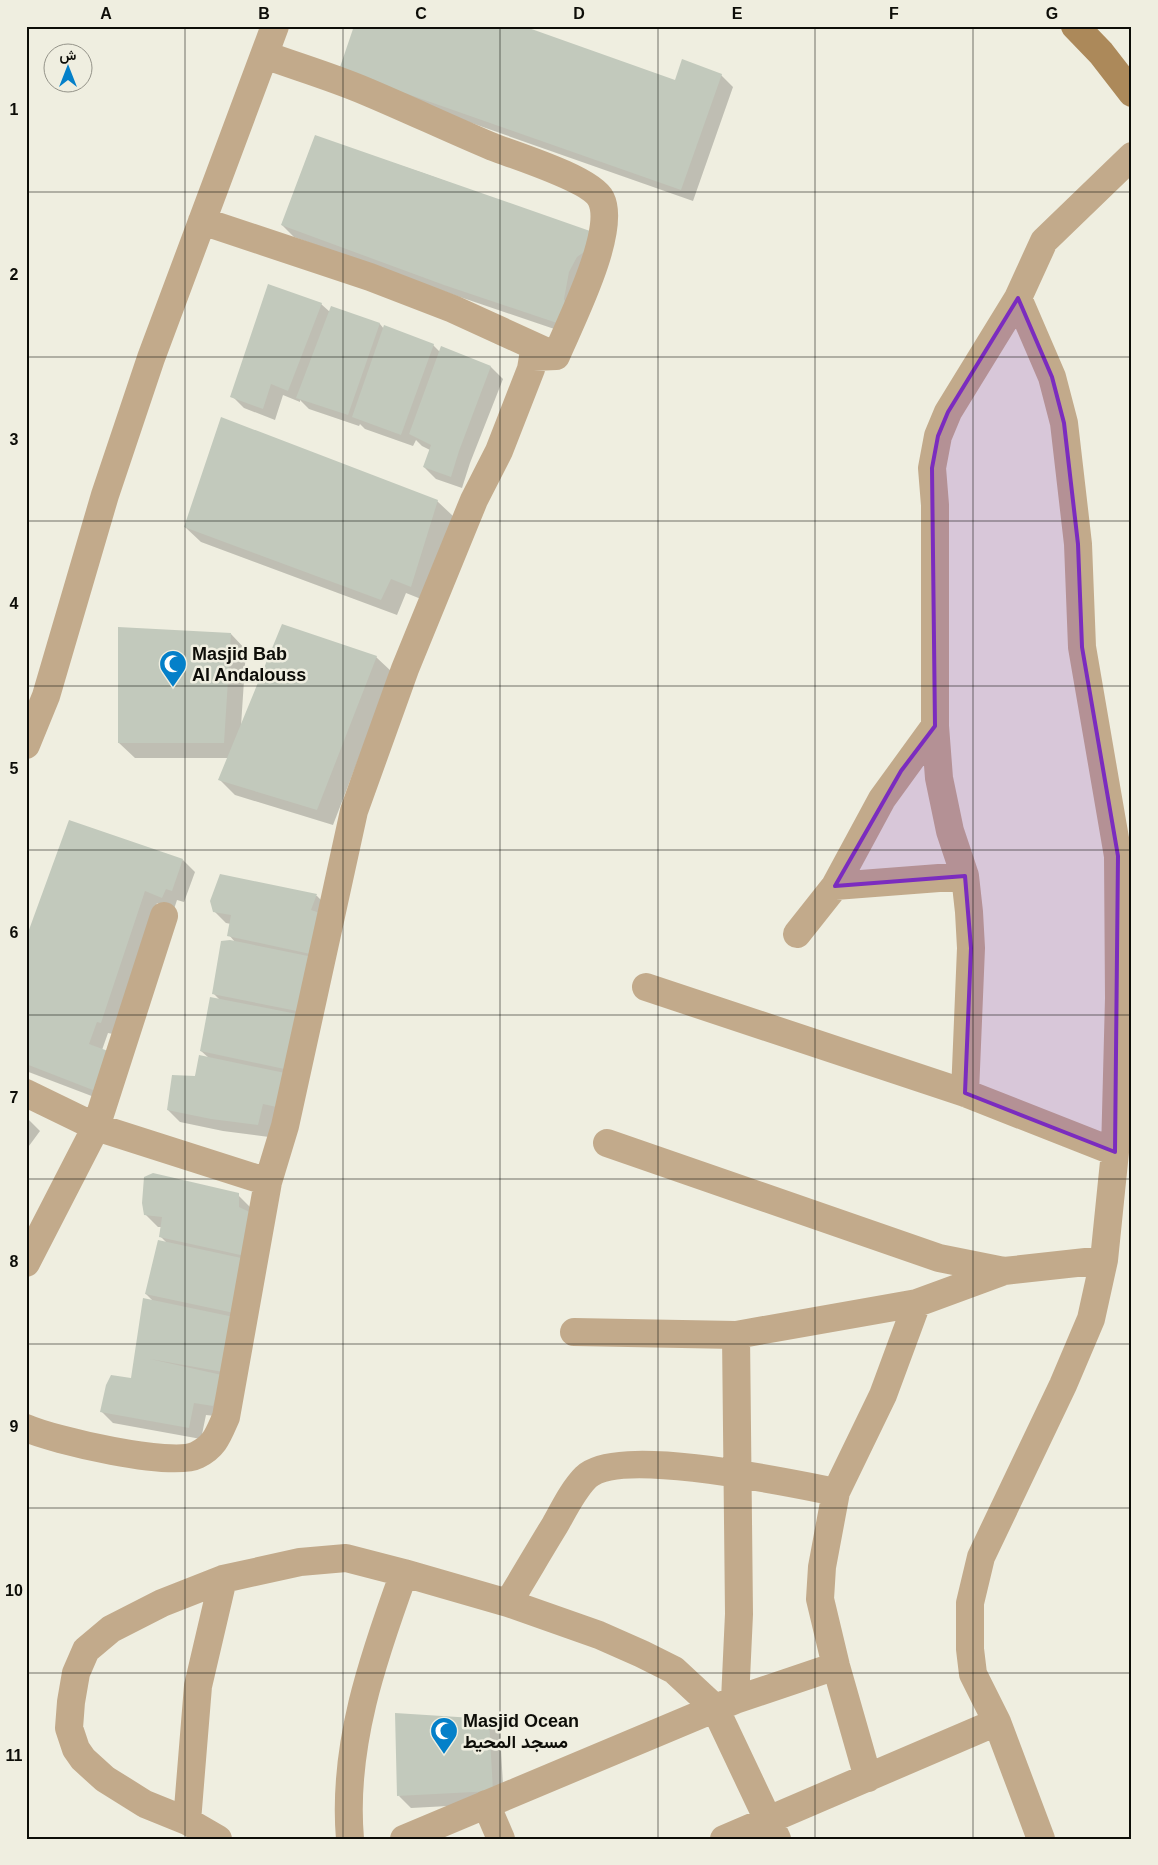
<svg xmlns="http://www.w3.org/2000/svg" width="1158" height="1865" viewBox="0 0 1158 1865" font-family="Helvetica,Vazirmatn,sans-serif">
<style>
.shadow{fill:#0003}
.building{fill:#c2c9bc}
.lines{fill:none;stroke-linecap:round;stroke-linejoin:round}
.street{stroke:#c2aa8b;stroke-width:28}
.secondary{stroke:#ac895a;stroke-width:28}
.marked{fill:#7b2cbf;fill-opacity:0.2;stroke:#7b2cbf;stroke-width:4;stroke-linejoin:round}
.grid{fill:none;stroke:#0d0d08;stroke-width:1;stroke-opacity:0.55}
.labels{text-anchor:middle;stroke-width:5;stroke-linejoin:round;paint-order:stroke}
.poi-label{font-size:18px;font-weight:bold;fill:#0d0d08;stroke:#efeee0;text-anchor:start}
.neatline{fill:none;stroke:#0d0d08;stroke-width:2}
.grid-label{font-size:16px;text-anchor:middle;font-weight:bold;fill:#0d0d08}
</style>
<rect width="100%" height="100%" fill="#efeee0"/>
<path class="shadow" d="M721,75l12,12 -40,114 -341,-120h323z
M315,137l108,36 113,41 63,48 -27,73 -115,-39 -163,-59 -12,-12z
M321,304l9,8 1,-4 49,16 4,5 49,16 7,7 2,-4 49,19 12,12 -33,84 -8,25 -26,-9 -12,-12 6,-17 -8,-4 -6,-6 -3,6 -48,-17 -5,-5 -1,2 -50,-17 -9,-9v2l-17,-7 -8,25 -31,-12 -12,-12z
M437,501l16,15 -27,85 -20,-8 -9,22 -196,-73 -16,-15z
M231,634l15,16 -5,76 135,-69 16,15 -59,153 -98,-30 -15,-15 8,-22h-93l-16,-15z
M183,860l12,12 -11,30 -7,-2 -3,9 -17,-6 -44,131 -5,-1 -6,17 8,53 -84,-32v-130z
M221,876l96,20 11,11 -59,230 -46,-6 -43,-9 -12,-12 41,-52 -8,-7 20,-50 -7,-7 21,-52 -6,-7 2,-11 -5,-1 -12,-12z
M26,1117l14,14 -14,19z
M238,1195l12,12 -25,210 -19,-2 -5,24 -88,-16 -12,-12 31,-31 22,-78 -8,-8 22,-50 -8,-8 2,-9h-4l-12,-12z
M488,1720l12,12 4,71 -93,5 -12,-12z"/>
<path class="building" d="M354,26h169l152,54 7,-21 40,15 -41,116 -342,-120z
M315,135l275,96 -3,19 -10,7 -8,15 -5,27 3,9 -7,16 -116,-39 -163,-60z
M268,284l54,19 -34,88 -17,-7 -8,25 -33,-12z
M331,306l49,17 -32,92 -52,-17z
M384,325l50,19 -33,91 -49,-18z
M441,346l50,20 -32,85 -8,26 -28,-10 8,-22 -22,-11z
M221,417l217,83 -27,87 -20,-8 -10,21 -197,-73z
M282,624l95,32 -60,154 -99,-30z
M118,627l113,6 -7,110h-106z
M69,820l114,39 -11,32 -6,-2 -4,9 -17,-7 -44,132 -4,-1 -8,22 19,7 -10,41 -72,-28v-126z
M220,874l97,20 -6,16 15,5 -11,40 -88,-19 4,-21 -18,-3 -3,-11z
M230,940l83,17 -11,55 -90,-18 9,-53z
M210,997l92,18 -13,55 -89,-19z
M199,1055l91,19 -9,34 -18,-4 -5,21 -47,-6 -44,-9 5,-35 23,1z
M153,1173l86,20v14l17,8 -11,41 -86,-19 3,-20 -18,-2 -2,-12 2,-26z
M158,1240l88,19 -12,54 -89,-19z
M143,1298l91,19 -11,55 -73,-13 72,16 -9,31 -19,-3 -5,25 -89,-16 6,-27 5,-10 20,3z
M395,1713l94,6 4,72 -96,5z"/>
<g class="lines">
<path class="street" d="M265,55c33,12 67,22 100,36 43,18 85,38 128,56 23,9 98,32 108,52 16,32 -31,124 -45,157
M202,221l168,56 83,32 103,47
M1018,298l34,79 12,46 14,121 4,103 36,209 1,142 -4,154 -11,108 -13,59 -28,66 -82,172 -11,46v46l3,25 24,48 44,117
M26,745l20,-49 59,-201 46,-137 124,-332
M835,886l130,-10
M797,934l38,-48 47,-87 53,-73
M646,987l319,106 150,59
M26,1093l70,34 172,55
M965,1093l6,-145 -2,-36 -4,-36 -15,-45 -11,-53 -4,-52v-221l-3,-37 6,-32 10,-24 70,-114 26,-57 88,-85
M607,1143l332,115 65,13
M26,1263l70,-136 68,-211
M574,1332l162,3 181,-32 87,-32 100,-11
M26,1428c27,12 146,40 171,27 18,-9 21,-20 29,-38l42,-235 17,-56 69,-315 51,-142 69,-169 25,-49 32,-82 2,-12 23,-1
M508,1603c16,-26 31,-52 47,-78 9,-16 18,-35 31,-48 34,-31 204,6 250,15
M735,1700l4,-86 -3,-279
M868,1778l-32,-112 -16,-67 2,-32 14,-75 47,-97 34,-92
M486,1804l15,35
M187,1821l11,-135 25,-107
M218,1839l-31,-18 -42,-17 -40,-25 -22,-20 -7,-10 -7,-21 2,-26 5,-29 10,-23 25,-21 51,-26 61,-24 77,-17 46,-4 58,15 104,30 91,32 43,19 32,16 41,38 62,131
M350,1839c-8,-92 23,-181 54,-266
M404,1839l331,-139 101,-34
M724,1839l273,-117"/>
<path class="secondary" d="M1075,26l26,27 31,40"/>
</g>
<path class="marked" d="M1018,298l34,79 12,46 14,121 4,103 36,209 -3,296 -150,-59 6,-145 -6,-72 -130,10 66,-115 34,-45 -3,-258 6,-32 10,-24z"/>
<path class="grid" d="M185,26v1813M343,26v1813M500,26v1813M658,26v1813M815,26v1813M973,26v1813M26,192h1106M26,357h1106M26,521h1106M26,686h1106M26,850h1106M26,1015h1106M26,1179h1106M26,1344h1106M26,1508h1106M26,1673h1106"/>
<defs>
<symbol id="mosque-pin" viewBox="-11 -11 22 30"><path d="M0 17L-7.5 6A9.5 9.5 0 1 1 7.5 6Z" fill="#0480c9" stroke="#efeee0"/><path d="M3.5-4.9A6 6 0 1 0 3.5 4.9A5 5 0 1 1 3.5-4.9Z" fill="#fff"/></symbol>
</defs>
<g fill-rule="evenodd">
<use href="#mosque-pin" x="157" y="648" width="32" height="43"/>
<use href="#mosque-pin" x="428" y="1715" width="32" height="43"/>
</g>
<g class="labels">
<g class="poi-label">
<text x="192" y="660">Masjid Bab<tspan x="192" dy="21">Al Andalouss</tspan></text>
<text x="463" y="1727">Masjid Ocean<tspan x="463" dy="21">مسجد المحيط</tspan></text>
</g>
</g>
<rect width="1158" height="1865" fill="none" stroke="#efeee0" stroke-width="55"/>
<g transform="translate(68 68)"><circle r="24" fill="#efeee0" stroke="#95948a"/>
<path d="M0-4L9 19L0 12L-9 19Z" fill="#0480c9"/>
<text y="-8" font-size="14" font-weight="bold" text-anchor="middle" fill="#0d0d08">ش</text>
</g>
<rect x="28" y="28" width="1102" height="1810" class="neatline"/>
<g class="grid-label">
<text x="106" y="19">A</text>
<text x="264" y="19">B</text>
<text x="421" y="19">C</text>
<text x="579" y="19">D</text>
<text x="737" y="19">E</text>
<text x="894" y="19">F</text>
<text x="1052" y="19">G</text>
<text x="14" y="115">1</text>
<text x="14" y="280">2</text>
<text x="14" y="445">3</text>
<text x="14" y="609">4</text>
<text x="14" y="774">5</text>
<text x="14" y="938">6</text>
<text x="14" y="1103">7</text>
<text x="14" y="1267">8</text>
<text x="14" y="1432">9</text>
<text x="14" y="1596">10</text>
<text x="14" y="1761">11</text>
</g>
</svg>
